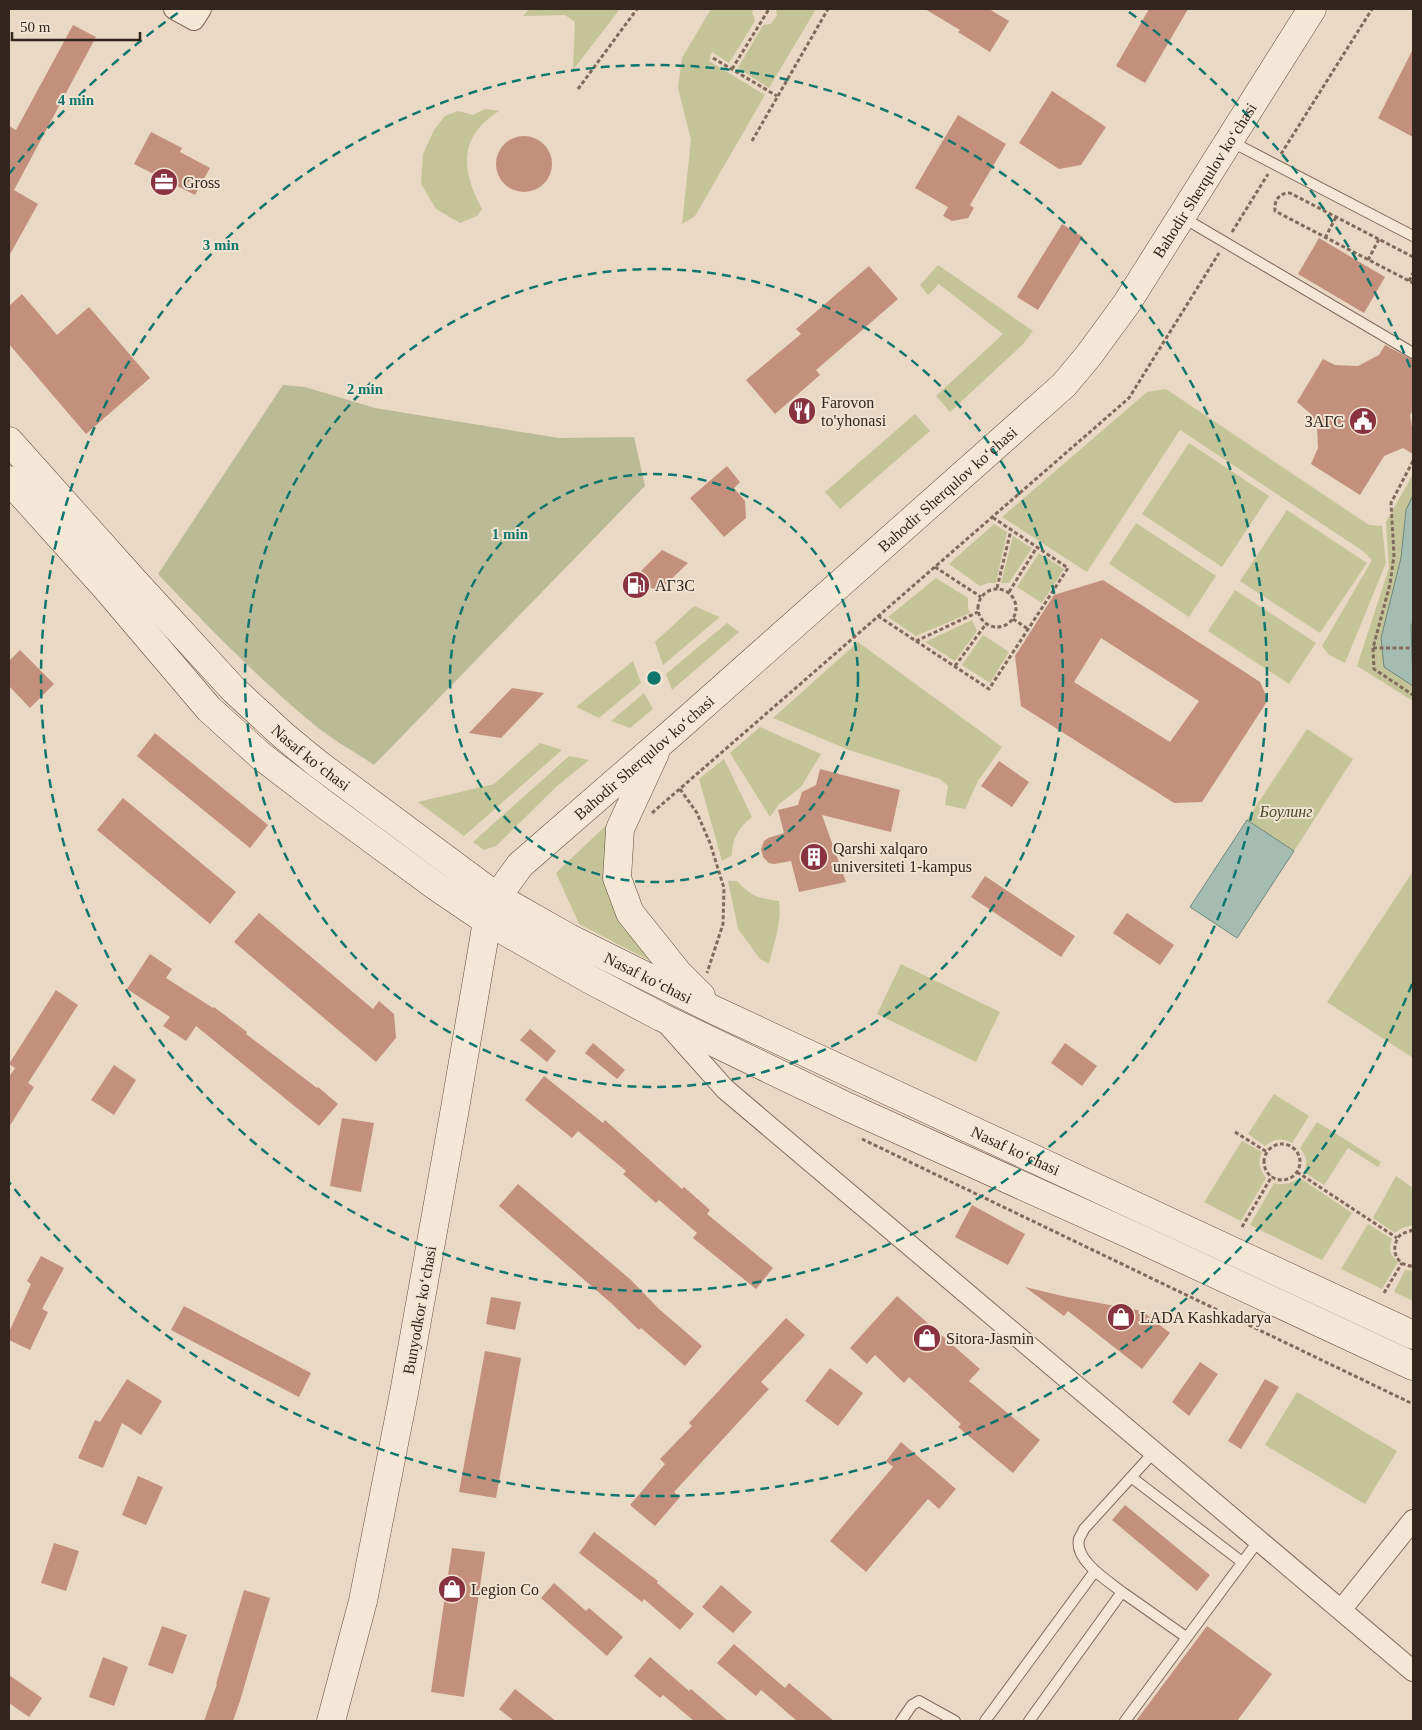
<svg xmlns="http://www.w3.org/2000/svg" width="1422" height="1730" viewBox="0 0 1422 1730" font-family="Georgia,serif">
<style>
.green{fill:#c5c498}
.cemetery{fill:#bbba97}
.water{fill:#a5bcb2;stroke:#6d897e}
.building{fill:#c3907d;fill-rule:evenodd}
.lines{fill:none;stroke-linecap:round;stroke-linejoin:round}
.service-casing{stroke:#816a5c;stroke-width:12}
.minor-casing{stroke:#816a5c;stroke-width:22}
.secondary-casing{stroke:#634c3f;stroke-width:29}
.path{stroke:#816a5c;stroke-width:3;stroke-dasharray:4 2.5;stroke-linecap:butt}
.service{stroke:#f5e7d5;stroke-width:10}
.minor{stroke:#f5e7d5;stroke-width:20}
.secondary{stroke:#f5e7d5;stroke-width:28}
.ring{fill:none;stroke:#0f766e;stroke-width:2.5;stroke-dasharray:9 6}
.labels{text-anchor:middle;stroke-width:4;stroke-linejoin:round;paint-order:stroke}
.street-label{font-size:16px;fill:#32251e;stroke:#f1e3d2}
.poi-label{font-size:16px;fill:#32251e;stroke:#f1e3d2;text-anchor:start}
.park-label{font-size:16px;font-style:italic;fill:#494d27;stroke:#f1e3d2}
.centre{fill:#0f766e;stroke:#f1e3d2;stroke-width:2.5}
.ring-label{font-size:15px;text-anchor:middle;font-weight:bold;fill:#0f766e;stroke:#f1e3d2;stroke-width:4;stroke-linejoin:round;paint-order:stroke}
</style>
<rect width="100%" height="100%" fill="#e9d8c3"/>
<path class="green" d="M529,9h91l-47,61 2,-48 -10,-7 -42,1z
M711,9h43l-2,3 3,9 -26,42 -17,-11 -3,9 56,34 -70,121 -13,8 9,-84 -13,-52 4,-30z
M776,9h40l-47,79 -31,-20 25,-43 8,-1 6,-9z
M485,109l14,2c-41,26 -38,59 -17,98l-5,7 -17,7 -24,-14 -15,-25 2,-30 11,-24 11,-14 13,-5 15,4z
M938,265l95,66 -10,13 -73,68 -14,-16 67,-62 -64,-50 -11,11 -8,-10z
M1166,389l203,136 13,1 4,37 -41,100 -16,-8 -7,-9 50,-86 -9,-9 -183,-121 -93,142 -85,-55 145,-125z
M915,414l15,17 -90,78 -15,-17z
M1189,443l80,53 -47,71 -80,-53z
M1413,474v227l-56,-35 32,-98 -3,-46z
M1287,510l80,53 -47,70 -80,-52z
M1136,523l80,53 -27,41 -80,-53z
M994,524l13,8 -11,51h-8l-8,3 -31,-22z
M1013,536l19,12 -23,35h-8z
M1039,553l25,16 -22,34 -25,-16z
M936,578l32,20v10l2,5 -54,23 -28,-19z
M1235,590l81,53 -27,41 -81,-53z
M694,606l26,11 -57,48 -8,-23z
M972,620l5,11 -22,30 -30,-19z
M727,623l12,9 -67,58 -6,-16z
M983,635l26,17 -19,31 -28,-18z
M858,642l144,105 -24,34 -13,28 -20,-4 3,-19 -8,-7 -91,-29 -76,-32z
M633,661l8,22 -42,35 -23,-11z
M644,693l9,16 -23,19 -19,-7z
M760,727l61,27 -20,33 -22,17 -9,13 -40,-64z
M1307,729l46,30 -59,92 -47,-31z
M540,743l22,7 -98,86 -46,-34 76,-18z
M569,756l20,4 -33,27 -60,59 -12,4 -11,-8z
M724,759l28,58c-13,10 -20,21 -20,38l-10,6 -23,-82z
M619,813l-8,34 47,118 -79,-41 -23,-51z
M1413,871v187l-86,-56z
M728,881h9c15,16 21,17 42,20 3,21 -5,42 -10,63l-9,-5 -22,-30z
M901,964l99,48 -24,50 -99,-48z
M1274,1094l35,22 -17,27c-10,-6 -18,-4 -27,3l-17,-12z
M1317,1122l64,40 -3,5 -30,-19 -24,37 -20,-13c4,-10 3,-15 -4,-24z
M1242,1141l20,11c-5,10 -2,17 4,26l-25,43 -37,-19z
M1396,1176l17,12v37l-11,3 -7,5 -22,-15z
M1300,1178l52,35 -30,47 -72,-35 24,-42c10,3 17,0 26,-5z
M1368,1224l24,15c-3,10 -3,16 6,23l-16,27 -41,-20z
M1405,1270l8,1v30l-19,-9z
M1297,1392l100,59 -32,53 -100,-59z"/>
<path class="cemetery" d="M283,385l22,2 70,21 184,30 75,-1 11,49 -271,279c-19,-13 -39,-24 -57,-38 -57,-47 -108,-99 -159,-153z"/>
<path class="water" d="M1413,495v127l-2,3 2,61 -29,-19 -3,-29 20,-80 5,-48z
M1247,820l47,31 -57,87 -47,-31z"/>
<path class="building" d="M925,9h64l20,12 -19,31 -32,-20 2,-2z
M1149,9h39l-43,74 -29,-17z
M73,25l23,12 -82,153 24,14 -29,52v-130l7,4z
M1413,49v88l-35,-19z
M1052,91l54,36 -25,38 -22,4 -40,-26z
M958,115l48,29 -36,61 4,3 -6,10 -16,3 -9,-5 5,-9 -33,-19z
M151,132l31,16 -2,4 30,16 -15,27 -61,-31z
M496 164a28 28 0 1 1 56 0a28 28 0 1 1-56 0Z
M1062,224l21,13 -45,73 -21,-13z
M1319,238l66,39 -21,36 -66,-39z
M869,266l29,33 -82,71 4,5 -45,39 -29,-34 55,-46 -5,-5z
M22,294l35,41 32,-28 61,71 -64,56 -77,-90v-38z
M1385,345l28,15v50l-3,5 3,18v21l-10,-6 -19,8 -24,39 -49,-31 7,-16 -1,-21 -5,-12 -15,-13 26,-43 12,6 23,1 21,-11z
M727,466l13,16 -6,6 11,13 1,17 -22,19 -34,-39z
M662,550l26,13 -29,28 -27,-11z
M1103,580l157,102 8,18 -66,102 -28,1 -153,-97 -6,-50 39,-61zM1101,638l98,63 -29,41 -96,-60z
M20,650l34,34 -24,24 -21,-22v-25z
M512,688l32,5 -43,45 -32,-5z
M155,733l113,92 -18,23 -113,-92z
M999,761l30,21 -17,25 -31,-21z
M820,769l80,21 -9,42 -69,-17 24,67 -47,10 -8,-31 -17,3 -5,-1 -6,-6 -2,-8 3,-8 4,-3 16,-5 -6,-23 20,-5 4,-13 14,-7z
M123,798l113,94 -26,32 -113,-94z
M985,876l90,60 -14,21 -90,-60z
M259,913l114,96 6,-8 15,13 2,24 -20,24 -142,-120z
M1127,913l47,32 -14,20 -47,-32z
M150,954l22,15 -6,9 47,30 1,-1 33,25 -1,2 71,54 1,-1 20,17 -19,22 -123,-100 -10,15 -23,-15 7,-9 -43,-28z
M56,990l22,15 -50,78 6,4 -25,40v-50l6,-9 -6,-4z
M530,1029l26,22 -9,11 -27,-22z
M593,1043l32,27 -8,9 -32,-26z
M1065,1043l32,23 -15,20 -31,-23z
M114,1065l22,15 -22,35 -23,-15z
M544,1076l59,47 2,-3 77,69 2,-2 26,23 -3,4 66,54 -17,21 -63,-51 4,-5 -38,-33 -3,3 -33,-29 3,-3 -48,-40 -6,7 -47,-38z
M342,1118l32,5 -13,69 -31,-6z
M518,1184l113,96 28,29 43,37 -17,20 -44,-38 -2,2 -28,-27 -112,-97z
M972,1205l53,29 -17,31 -53,-28z
M41,1256l23,12 -22,41 6,3 -18,38 -21,-10v-8l22,-48 -4,-3z
M1025,1287l42,10 75,14 28,22 -28,36 -74,-58 -4,5z
M897,1296l83,73 -11,12 71,59 -27,33 -55,-46 3,-3 -52,-47 -5,6 -29,-28 -8,9 -17,-16z
M491,1297l30,5 -6,28 -29,-6z
M184,1306l127,67 -12,24 -128,-67z
M786,1318l19,17 -44,47 8,7 -95,103 6,5 -25,29 -25,-21 35,-41 -5,-5 32,-33 -3,-3z
M485,1351l36,7 -25,140 -37,-6z
M1200,1362l18,12 -29,42 -17,-14z
M830,1368l33,25 -25,33 -33,-25z
M127,1379l35,22 -21,34 -19,-12 -19,45 -25,-10 17,-38 5,2z
M1265,1379l14,8 -38,62 -13,-8z
M901,1442l55,47 -17,20 -11,-10 -62,73 -36,-31 63,-74 -7,-6z
M138,1476l25,11 -17,38 -24,-10z
M1125,1505l85,70 -13,16 -85,-71z
M594,1532l64,49 -1,2 37,31 -14,16 -36,-31 -2,3 -63,-49z
M54,1543l25,8 -13,40 -25,-8z
M452,1548l33,4 -21,145 -33,-5z
M554,1583l32,28 3,-3 34,29 -16,19 -66,-58z
M721,1585l31,27 -19,21 -31,-26z
M244,1590l26,8 -30,103 -7,20h-29l13,-37h-1z
M162,1626l25,9 -14,39 -25,-9z
M1207,1626l65,48 -35,47h-101z
M734,1644l51,44 4,-5 45,38h-37l-36,-31 -5,6 -39,-33z
M103,1657l25,10 -14,39 -25,-9z
M650,1657l39,34 2,-2 37,32h-34l-31,-26 -3,3 -26,-22z
M9,1675l33,23 -13,19 -20,-14z
M515,1689l41,32h-42l-15,-12z"/>
<g class="lines">
<defs>
<path id="service" d="M1230,141l183,95
M1182,217l231,136
M1131,1477l111,85
M1122,1592l64,45
M901,1721l11,-16 7,-4 36,20
M985,1721l110,-150
M1029,1721l93,-129c-14,-11 -48,-32 -43,-53 1,-3 4,-7 5,-10l70,-77
M1125,1721l134,-181"/>
<path id="minor" d="M174,9l20,11 7,-11
M667,1024l58,65 688,582
M1341,1610l72,-90"/>
<g id="secondary">
<path id="s1" d="M9,441l125,140 100,109 50,46 34,28 179,133 72,41 147,73 697,324"/>
<path d="M9,480l98,109 102,120 52,47 63,48 113,83 50,34 102,58 72,38 187,90 288,130 277,129"/>
<path d="M655,753l-35,76 -3,49 13,35 48,60 23,23"/>
<path id="s2" d="M331,1721l32,-120 41,-208 50,-279 28,-163 5,-30 10,-24 23,-32 160,-139 384,-341 25,-30 38,-52 185,-294"/>
</g>
</defs>
<use href="#service" class="service-casing"/>
<use href="#minor" class="minor-casing"/>
<use href="#secondary" class="secondary-casing"/>
<path class="path" d="M713,58l64,38
M732,69l37,-60
M578,89l59,-80
M752,141l76,-132
M1281,154l91,-145
M1232,232l36,-58
M1325,238l11,-21
M1413,257l-123,-64c-11,0 -16,7 -15,18l138,72
M1368,260l11,-21
M1409,281l4,-8
M1413,461l-22,42 3,52 -4,29 -17,64 1,21 39,26
M935,567l46,30
M997,588l14,-58
M978 608a19 19 0 1 1 38 0a19 19 0 1 1-38 0Z
M1009,592l28,-45
M878,616l111,73 79,-121 -76,-51
M1013,619l15,10
M916,641l62,-29
M1373,648h40
M955,666l31,-42
M680,789l17,24 13,30 14,45 -1,36 -16,49
M652,813l477,-415 90,-145
M1235,1132l32,20
M862,1139l551,265
M1264 1162a18 18 0 1 1 36 0a18 18 0 1 1-36 0Z
M1297,1172l100,66
M1242,1227l30,-51
M1413,1230l-12,4c-12,13 -6,32 12,32
M1384,1293l18,-30"/>
<use href="#service" class="service"/>
<use href="#minor" class="minor"/>
<use href="#secondary" class="secondary"/>
</g>
<g class="ring">
<circle cx="654" cy="678" r="204"/>
<circle cx="654" cy="678" r="409"/>
<circle cx="654" cy="678" r="613"/>
<path d="M1412 984A818 818 0 0 1 9 1182M9 174A818 818 0 0 1 179 12M1129 12A818 818 0 0 1 1412 372"/>
</g>
<defs>
<symbol id="office-disc" viewBox="-11 -11 22 22"><circle r="9.5" fill="#893240" stroke="#f1e3d2"/><path d="M-6-3h4V-5.5h4V-3h4V5H-6ZM-1-4.5V-3h2v-1.5ZM-6 0V1H6V0Z" fill="#fff"/></symbol>
<symbol id="restaurant-disc" viewBox="-11 -11 22 22"><circle r="9.5" fill="#893240" stroke="#f1e3d2"/><path d="M-5-6h1v4h1v-4h1v4h1v-4h1v5L-1.5 .5V6h-2V.5L-5-1ZM5-6V6H3V1.5H1.5Q1.5-4 5-6Z" fill="#fff"/></symbol>
<symbol id="civic-disc" viewBox="-11 -11 22 22"><circle r="9.5" fill="#893240" stroke="#f1e3d2"/><path d="M-.6-6.5H3V-4.5H.6V-3L4-1V1h2V6H-6V1h2V-1L-.6-3ZM-1.2 2.5V6h2.4V2.5Z" fill="#fff"/></symbol>
<symbol id="fuel-disc" viewBox="-11 -11 22 22"><circle r="9.5" fill="#893240" stroke="#f1e3d2"/><path d="M-5.5-6h7V0h2V4h1.3V-2.5L3-4.5l.8-.8L6-3V5H2.5V1h-1V6h-7ZM-4.2-4.7v3.2H.2V-4.7Z" fill="#fff"/></symbol>
<symbol id="building-disc" viewBox="-11 -11 22 22"><circle r="9.5" fill="#893240" stroke="#f1e3d2"/><path d="M-4-6H4V6H1V3H-1V6H-4ZM-2.5-4.3h1.7v1.8h-1.7ZM.8-4.3h1.7v1.8H.8ZM-2.5-1h1.7V.8h-1.7ZM.8-1h1.7V.8H.8Z" fill="#fff"/></symbol>
<symbol id="shop-disc" viewBox="-11 -11 22 22"><circle r="9.5" fill="#893240" stroke="#f1e3d2"/><path d="M-5-2.5h2.3a2.7 3.5 0 0 1 5.4 0H5L5.5 6h-11ZM-1.5-2.5h3a1.5 2.3 0 0 0-3 0Z" fill="#fff"/></symbol>
</defs>
<g fill-rule="evenodd">
<use href="#office-disc" x="148" y="166" width="32" height="32"/>
<use href="#restaurant-disc" x="786" y="395" width="32" height="32"/>
<use href="#civic-disc" x="1347" y="405" width="32" height="32"/>
<use href="#fuel-disc" x="620" y="569" width="32" height="32"/>
<use href="#building-disc" x="798" y="841" width="32" height="32"/>
<use href="#shop-disc" x="1105" y="1301" width="32" height="32"/>
<use href="#shop-disc" x="911" y="1322" width="32" height="32"/>
<use href="#shop-disc" x="436" y="1573" width="32" height="32"/>
</g>
<g class="labels">
<g class="street-label">
<text dy="6" stroke="none"><textPath href="#s2" startOffset="1855">Bahodir Sherqulov ko‘chasi</textPath></text>
<text dy="6" stroke="none"><textPath href="#s2" startOffset="1450">Bahodir Sherqulov ko‘chasi</textPath></text>
<text dy="6" stroke="none"><textPath href="#s1" startOffset="438">Nasaf ko‘chasi</textPath></text>
<text dy="6" stroke="none"><textPath href="#s2" startOffset="1045">Bahodir Sherqulov ko‘chasi</textPath></text>
<text dy="6" stroke="none"><textPath href="#s1" startOffset="842">Nasaf ko‘chasi</textPath></text>
<text dy="6" stroke="none"><textPath href="#s1" startOffset="1248">Nasaf ko‘chasi</textPath></text>
<text transform="translate(419 1310) rotate(-80)" y="6">Bunyodkor koʻchasi</text>
</g>
<g class="poi-label">
<text x="183" y="188">Gross</text>
<text x="821" y="408">Farovon<tspan x="821" dy="18">to'yhonasi</tspan></text>
<text x="1344" y="427" text-anchor="end">ЗАГС</text>
<text x="655" y="591">АГЗС</text>
<text x="833" y="854">Qarshi xalqaro<tspan x="833" dy="18">universiteti 1-kampus</tspan></text>
<text x="1140" y="1323">LADA Kashkadarya</text>
<text x="946" y="1344">Sitora-Jasmin</text>
<text x="471" y="1595">Legion Co</text>
</g>
<g class="park-label">
<text x="1286" y="817">Боулинг</text>
</g>
</g>
<circle cx="654" cy="678" r="8" class="centre"/>
<g class="ring-label">
<text x="76" y="105">4 min</text>
<text x="221" y="250">3 min</text>
<text x="365" y="394">2 min</text>
<text x="510" y="539">1 min</text>
</g>
<rect width="1422" height="1730" fill="none" stroke="#32251e" stroke-width="20"/>
<path d="M12 32v8h128v-8" fill="none" stroke="#32251e" stroke-width="2.5"/>
<text x="20" y="32" font-size="15" fill="#32251e" stroke="#f1e3d2" stroke-width="4" paint-order="stroke">50 m</text>
</svg>
